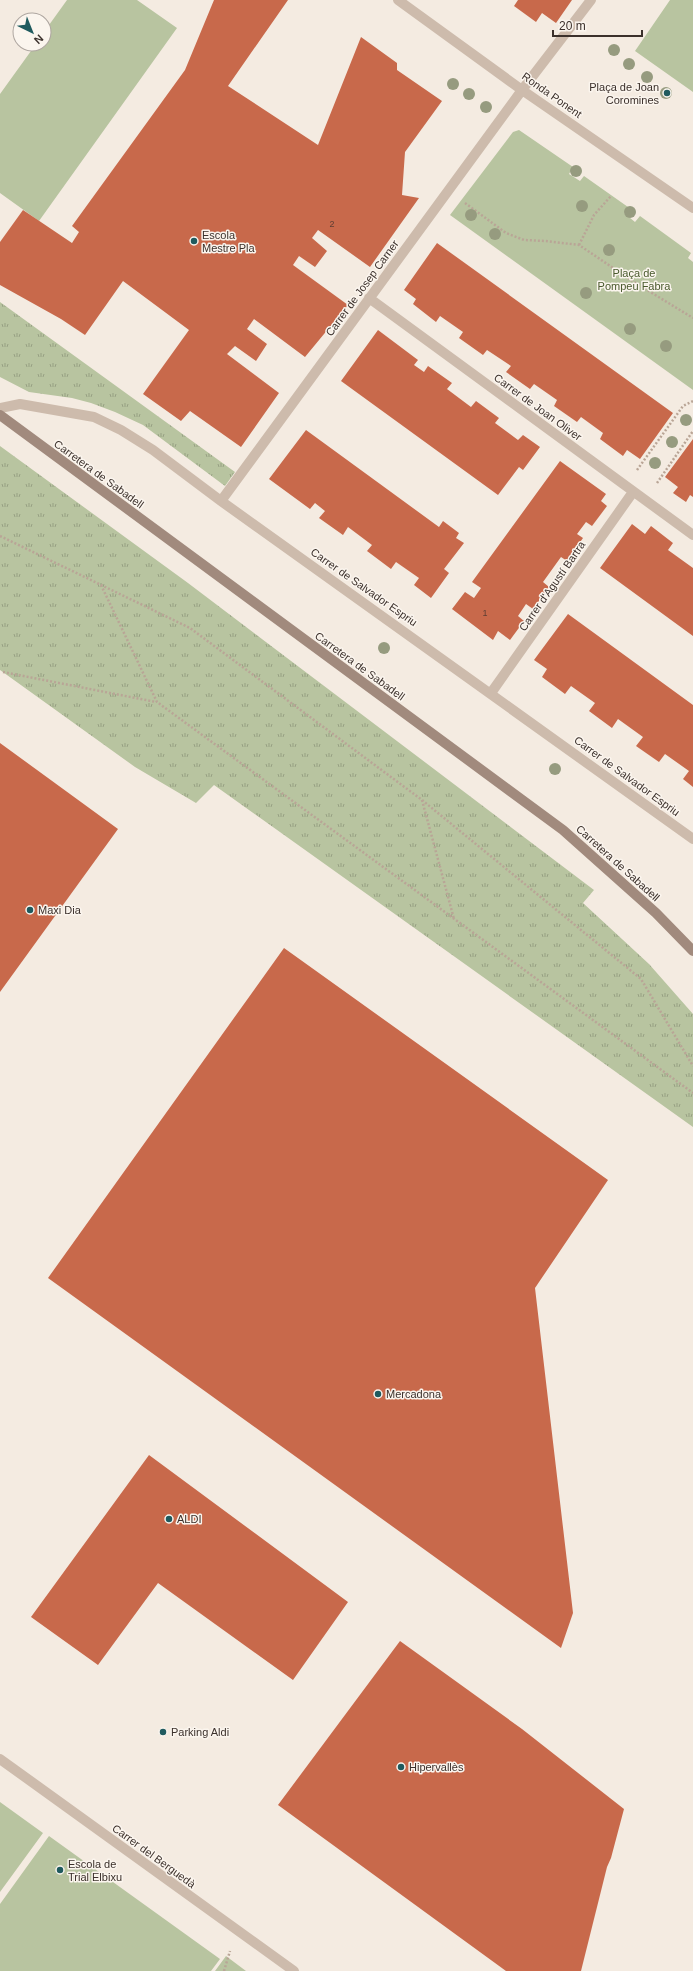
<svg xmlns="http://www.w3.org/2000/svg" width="693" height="1971" viewBox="0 0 693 1971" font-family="Arial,sans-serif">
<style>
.grass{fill:url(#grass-tufts)}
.park{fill:#b8c4a0}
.building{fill:#c8694b}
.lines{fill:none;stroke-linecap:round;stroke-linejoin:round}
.path{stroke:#b9a596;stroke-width:2.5;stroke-dasharray:2 2;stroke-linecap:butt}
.street{stroke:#cdbbac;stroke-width:10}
.secondary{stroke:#a18a7d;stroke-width:10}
.tree{fill:#969b7f}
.poi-dot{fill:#1f5a5e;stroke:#fbf5ee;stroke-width:1.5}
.labels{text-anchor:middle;stroke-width:3;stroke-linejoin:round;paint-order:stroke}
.number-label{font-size:9px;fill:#5e3e33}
.poi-label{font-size:11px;fill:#3b302b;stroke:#fbf5ee;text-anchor:start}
.street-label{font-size:11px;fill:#3b302b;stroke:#fbf5ee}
.park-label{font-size:11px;fill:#4a5a2e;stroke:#fbf5ee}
</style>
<defs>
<pattern id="grass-tufts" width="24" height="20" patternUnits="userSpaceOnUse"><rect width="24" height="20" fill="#b8c4a0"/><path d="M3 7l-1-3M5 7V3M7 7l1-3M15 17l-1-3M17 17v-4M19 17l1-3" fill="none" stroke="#97a083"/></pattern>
</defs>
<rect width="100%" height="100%" fill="#f4ebe1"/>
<path class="grass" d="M0,302l235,170 -10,14 -82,-61 -28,-13 -24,-9 -19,-5 -43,-6 -29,-15z
M0,446l188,137 406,307 -11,13 66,61 44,50v113l-479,-342 -18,18 -61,-36 -135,-97z"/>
<path class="park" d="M67,0h70l40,28 -138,193 -39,-28v-99l36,-50h8v-12z
M670,0h23v92l-58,-41z
M519,130l54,37 -4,7 11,7 4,-5 44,31 -4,6 11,9 5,-6 51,37 -3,5 5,4v128l-243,-175 63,-83z
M0,1802l43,31 -43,59z
M49,1836l171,123 -9,12h-211v-67z
M226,1956l20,15h-31z"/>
<path class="building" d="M214,0h74l-60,86 90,59 43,-108 36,26v7l45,31 -37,51 -3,43 17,3 -49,69 -52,-37 -6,8 15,13 -12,16 -16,-11 -6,9 55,40 -43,52 -51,-38 -7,10 20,15 -11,17 -21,-15 -8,8 52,39 -38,54 -51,-36 -9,10 -38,-27 46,-64 -66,-49 -38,54 -24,-16 -61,-34v-43l23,-32 49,33 7,-11 -7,-6 113,-156z
M518,0h54l-16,23 -14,-10 -6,9 -22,-16z
M437,243l236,170 -33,46 -13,-9 -4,6 -23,-17 3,-6 -22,-16 -4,5 -23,-16 3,-6 -23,-16 -4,5 -24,-17 5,-6 -24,-16 -4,5 -24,-17 4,-6 -23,-16 -4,6 -23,-18 3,-5 -12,-9z
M378,330l40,30 -4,5 10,7 4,-6 24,17 -5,6 24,18 5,-6 23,17 -4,5 23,17 5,-5 17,12 -17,23 -4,-3 -21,28 -157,-114z
M306,430l133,97 4,-6 16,12 -3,5 8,5 -20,26 5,4 -18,25 -17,-13 5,-7 -23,-16 -5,7 -24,-18 5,-6 -24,-18 -5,8 -24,-17 6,-7 -10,-8 -5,6 -41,-30z
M693,439v58l-3,-2 -4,7 -13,-9 5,-6 -13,-10z
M560,461l46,33 -5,7 6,5 -15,20 -6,-4 -9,12 6,4 -16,23 -6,-4 -18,25 6,5 -16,22 -7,-5 -8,12 6,5 -14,19 -12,-9 -5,9 -41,-31 13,-17 9,6 7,-10 -9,-6z
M632,524l13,10 6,-8 22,17 -5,7 25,18v68l-93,-68z
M568,614l125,91v82l-10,-8 6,-8 -24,-17 -6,8 -23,-16 7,-9 -25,-18 -6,9 -23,-17 6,-8 -24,-17 -6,8 -23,-17 5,-8 -13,-9z
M0,743l118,86 -118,163z
M284,948l324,232 -73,108 38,325 -12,35 -513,-370z
M149,1455l199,147 -55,78 -135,-97 -60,82 -67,-48z
M400,1641l122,88 102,80 -13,49 -4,9 -26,104h-75l-228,-166z"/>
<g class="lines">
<path class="path" d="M465,203l41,30 18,7 22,1 33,4 55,37 59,36
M579,245l15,-30 17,-19
M637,470l46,-64 10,-5
M657,483l36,-52
M0,536l190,92 232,172 219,179 52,87
M101,585l56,117 536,391
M3,672l153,30
M422,800l32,119
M224,1971l6,-20"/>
<path class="street" d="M398,0l124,90 171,118
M369,298l324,237
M0,408l20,-4 74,13 27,13 32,20 68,51 472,338
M221,501l301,-411 69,-90
M491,693l142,-201
M0,1759l294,212"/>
<path class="secondary" d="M0,415l563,415 93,83 37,38"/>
</g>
<g class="tree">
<circle cx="614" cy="50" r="6"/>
<circle cx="629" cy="64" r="6"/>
<circle cx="647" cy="77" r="6"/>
<circle cx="453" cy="84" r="6"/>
<circle cx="666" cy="93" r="6"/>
<circle cx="469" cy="94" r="6"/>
<circle cx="486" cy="107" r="6"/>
<circle cx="576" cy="171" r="6"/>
<circle cx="582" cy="206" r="6"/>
<circle cx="630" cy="212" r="6"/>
<circle cx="471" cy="215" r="6"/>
<circle cx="495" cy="234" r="6"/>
<circle cx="609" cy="250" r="6"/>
<circle cx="586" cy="293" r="6"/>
<circle cx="630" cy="329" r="6"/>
<circle cx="666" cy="346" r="6"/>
<circle cx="686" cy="420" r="6"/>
<circle cx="672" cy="442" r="6"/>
<circle cx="655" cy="463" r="6"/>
<circle cx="384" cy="648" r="6"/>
<circle cx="555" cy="769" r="6"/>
</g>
<g class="poi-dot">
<circle cx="667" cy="93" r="4"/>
<circle cx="194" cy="241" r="4"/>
<circle cx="30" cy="910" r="4"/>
<circle cx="378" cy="1394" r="4"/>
<circle cx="169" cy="1519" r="4"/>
<circle cx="163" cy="1732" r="4"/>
<circle cx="401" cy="1767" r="4"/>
<circle cx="60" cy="1870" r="4"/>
</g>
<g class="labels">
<g class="number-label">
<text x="332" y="227">2</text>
<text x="485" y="616">1</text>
</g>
<g class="poi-label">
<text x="659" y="91" text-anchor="end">Plaça de Joan<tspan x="659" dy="13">Coromines</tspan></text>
<text x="202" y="239">Escola<tspan x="202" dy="13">Mestre Pla</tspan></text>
<text x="38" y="914">Maxi Dia</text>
<text x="386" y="1398">Mercadona</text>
<text x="177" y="1523">ALDI</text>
<text x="171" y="1736">Parking Aldi</text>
<text x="409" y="1771">Hipervallès</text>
<text x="68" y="1868">Escola de<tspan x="68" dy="13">Trial Elbixu</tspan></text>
</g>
<g class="street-label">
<text transform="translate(552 95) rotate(35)" y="4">Ronda Ponent</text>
<text transform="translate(362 288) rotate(-54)" y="4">Carrer de Josep Carner</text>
<text transform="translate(538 407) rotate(36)" y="4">Carrer de Joan Oliver</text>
<text transform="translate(99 474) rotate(36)" y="4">Carretera de Sabadell</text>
<text transform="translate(552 586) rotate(-55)" y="4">Carrer d'Agustí Bartra</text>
<text transform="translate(364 587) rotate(35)" y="4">Carrer de Salvador Espriu</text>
<text transform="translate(360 666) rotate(36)" y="4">Carretera de Sabadell</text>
<text transform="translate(627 776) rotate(36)" y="4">Carrer de Salvador Espriu</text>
<text transform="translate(618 863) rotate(42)" y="4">Carretera de Sabadell</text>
<text transform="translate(154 1856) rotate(36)" y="4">Carrer del Berguedà</text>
</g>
<g class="park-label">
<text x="634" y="277">Plaça de<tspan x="634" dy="13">Pompeu Fabra</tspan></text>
</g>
</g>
<g transform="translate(32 32) rotate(137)"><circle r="19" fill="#fbf5ee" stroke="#aea6a0"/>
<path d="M0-3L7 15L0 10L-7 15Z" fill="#1f5a5e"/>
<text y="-6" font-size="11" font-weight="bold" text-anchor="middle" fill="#3b302b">N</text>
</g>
<path d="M553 30v6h89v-6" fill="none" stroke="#3b302b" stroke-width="2"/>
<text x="559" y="30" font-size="12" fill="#3b302b" stroke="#fbf5ee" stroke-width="3" paint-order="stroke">20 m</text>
</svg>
